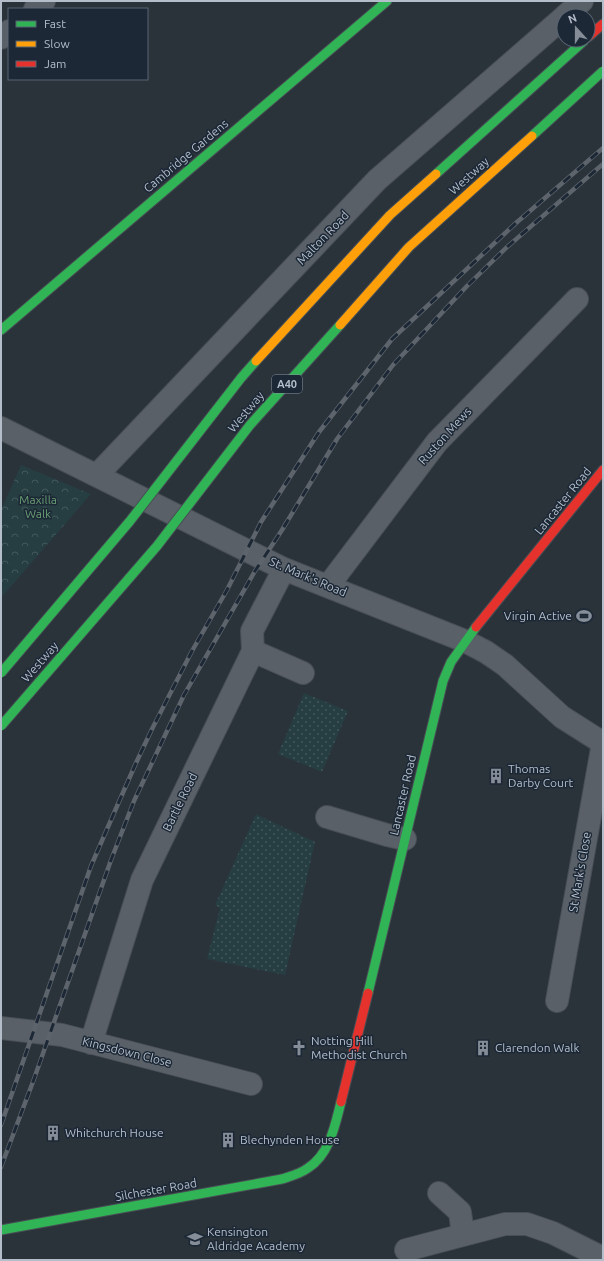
<svg xmlns="http://www.w3.org/2000/svg" width="604" height="1261" viewBox="0 0 604 1261" font-family="Ubuntu,sans-serif">
<style>
.grass{fill:url(#grass-dots)}
.forest{fill:url(#forest-crowns)}
.lines{fill:none;stroke-linecap:round;stroke-linejoin:round}
.street-casing{stroke:#484e54;stroke-width:24}
.fast-casing{stroke:#484e54;stroke-width:11}
.jam-casing{stroke:#484e54;stroke-width:11}
.street{stroke:#5a6068;stroke-width:22}
.fast{stroke:#30b455;stroke-width:9}
.jam{stroke:#e5322d;stroke-width:9}
.rail-casing{stroke:#5e646c;stroke-width:4.5}
.rail{stroke:#1c2836;stroke-width:3;stroke-dasharray:9;stroke-linecap:butt}
.fast-bridge-casing{stroke:#474e55;stroke-width:11;stroke-linecap:butt}
.slow-bridge-casing{stroke:#474e55;stroke-width:11;stroke-linecap:butt}
.fast-bridge{stroke:#30b455;stroke-width:9}
.slow-bridge{stroke:#ff9f0a;stroke-width:9}
.labels{text-anchor:middle;stroke-width:3;stroke-linejoin:round;paint-order:stroke}
.shield{fill:#1c2836;stroke:#86919e;stroke-width:1}
.shield-label{font-size:11px;font-weight:bold;fill:#b4becb}
.street-label{font-size:12px;fill:#b4becb;stroke:#1c2836}
.park-label{font-size:12px;fill:#699e73;stroke:#1c2836}
.poi-label{font-size:12px;fill:#b4becb;stroke:#1c2836;text-anchor:start}
</style>
<defs>
<pattern id="grass-dots" width="8" height="8" patternUnits="userSpaceOnUse"><rect width="8" height="8" fill="#263e41"/><path d="M2 2h.1M6 6h.1" fill="none" stroke="#43585b" stroke-width="1.8" stroke-linecap="round"/></pattern>
<pattern id="forest-crowns" width="20" height="18" patternUnits="userSpaceOnUse"><rect width="20" height="18" fill="#263e41"/><path d="M2 6a3 3 0 1 1 6 0M12 15a3 3 0 1 1 6 0" fill="none" stroke="#43585b"/></pattern>
</defs>
<rect width="100%" height="100%" fill="#2a323a"/>
<path class="grass" d="M304,693l44,18 -26,61 -44,-18z
M256,814l59,28 -30,133 -78,-16 13,-51 -5,-3z"/>
<path class="forest" d="M21,465l70,29 -90,104v-88z"/>
<g class="lines">
<defs>
<path id="street" d="M35,9l9,-8
M565,16l17,-15
M1,38l8,-7
M1,428l283,141 181,72 21,11 19,13 57,52 41,26
M97,475l280,-295 187,-163
M328,586l109,-144 140,-143
M253,651l50,22
M327,817l60,18 18,4
M557,1001l46,-258
M1,1028l61,7 189,49
M91,1043l51,-163 111,-229 -1,-20 32,-62
M439,1193l21,19 3,23
M406,1250l99,-26h22l26,9 50,25"/>
<path id="fast" d="M1,330l386,-329
M368,993l75,-312 8,-19 25,-35
M1,1230l281,-51c9,-3 18,-5 26,-11 22,-14 27,-43 33,-66"/>
<path id="jam" d="M588,37l15,-13
M476,627l127,-157
M341,1102l27,-109"/>
</defs>
<use href="#street" class="street-casing"/>
<use href="#fast" class="fast-casing"/>
<use href="#jam" class="jam-casing"/>
<use href="#street" class="street"/>
<use href="#fast" class="fast"/>
<use href="#jam" class="jam"/>
<defs>
<path id="rail" d="M1,1125l90,-259 23,-53 22,-50 16,-34 40,-78 35,-61 34,-68 58,-90 73,-93 124,-116 87,-75
M1,1167l33,-88 77,-219 23,-59 50,-106 71,-124 27,-41 55,-91 56,-74 74,-79 40,-39 96,-83"/>
</defs>
<use href="#rail" class="rail-casing"/>
<use href="#rail" class="rail"/>
<defs>
<path id="fast-bridge" d="M532,136l71,-65
M436,174l149,-134
M1,673l129,-152 111,-143 15,-17
M1,726l156,-180 93,-121 90,-100"/>
<path id="slow-bridge" d="M340,325l69,-78 123,-111
M256,361l134,-146 46,-41"/>
</defs>
<use href="#fast-bridge" class="fast-bridge-casing"/>
<use href="#slow-bridge" class="slow-bridge-casing"/>
<use href="#fast-bridge" class="fast-bridge"/>
<use href="#slow-bridge" class="slow-bridge"/>
</g>
<defs>
<symbol id="stadium-bare" viewBox="-9 -9 18 18"><path d="M0-5a6.5 5 0 1 0 0 10a6.5 5 0 1 0 0-10ZM-3.5-1.8h7v3.6h-7Z" fill="#848d98" stroke="#1c2836" stroke-width="2.5" paint-order="stroke"/></symbol>
<symbol id="building-bare" viewBox="-9 -9 18 18"><path d="M-4-6H4V6H1V3H-1V6H-4ZM-2.5-4.3h1.7v1.8h-1.7ZM.8-4.3h1.7v1.8H.8ZM-2.5-1h1.7V.8h-1.7ZM.8-1h1.7V.8H.8Z" fill="#848d98" stroke="#1c2836" stroke-width="2.5" paint-order="stroke"/></symbol>
<symbol id="church-bare" viewBox="-9 -9 18 18"><path d="M-1.2-6h2.4v3.5h3.3v2.4h-3.3V6h-2.4V-.1h-3.3v-2.4h3.3Z" fill="#848d98" stroke="#1c2836" stroke-width="2.5" paint-order="stroke"/></symbol>
<symbol id="school-bare" viewBox="-9 -9 18 18"><path d="M0-5L7-2L0 1L-7-2ZM-4 1L0 2.5L4 1V4Q0 6-4 4Z" fill="#848d98" stroke="#1c2836" stroke-width="2.5" paint-order="stroke"/></symbol>
</defs>
<g fill-rule="evenodd">
<use href="#stadium-bare" x="573" y="605" width="22" height="22"/>
<use href="#building-bare" x="485" y="765" width="22" height="22"/>
<use href="#church-bare" x="288" y="1037" width="22" height="22"/>
<use href="#building-bare" x="472" y="1037" width="22" height="22"/>
<use href="#building-bare" x="42" y="1122" width="22" height="22"/>
<use href="#building-bare" x="217" y="1129" width="22" height="22"/>
<use href="#school-bare" x="184" y="1228" width="22" height="22"/>
</g>
<g class="labels">
<rect class="shield" x="272" y="375" width="30" height="18" rx="3"/>
<g class="shield-label">
<text x="287" y="388">A40</text>
</g>
<g class="street-label">
<text transform="translate(186 156) rotate(-40)" y="4">Cambridge Gardens</text>
<text transform="translate(469 176) rotate(-42)" y="4">Westway</text>
<text transform="translate(323 238) rotate(-46)" y="4">Malton Road</text>
<text transform="translate(246 412) rotate(-50)" y="4">Westway</text>
<text transform="translate(445 436) rotate(-48)" y="4">Ruston Mews</text>
<text transform="translate(563 501) rotate(-51)" y="4">Lancaster Road</text>
<text transform="translate(308 577) rotate(23)" y="4">St. Mark's Road</text>
<text transform="translate(40 662) rotate(-49)" y="4">Westway</text>
<text transform="translate(403 795) rotate(-77)" y="4">Lancaster Road</text>
<text transform="translate(180 802) rotate(-64)" y="4">Bartle Road</text>
<text transform="translate(580 872) rotate(-80)" y="4">St Mark's Close</text>
<text transform="translate(127 1052) rotate(14)" y="4">Kingsdown Close</text>
<text transform="translate(156 1190) rotate(-10)" y="4">Silchester Road</text>
</g>
<g class="park-label">
<text x="38" y="504">Maxilla<tspan x="38" dy="14">Walk</tspan></text>
</g>
<g class="poi-label">
<text x="572" y="620" text-anchor="end">Virgin Active</text>
<text x="508" y="773">Thomas<tspan x="508" dy="14">Darby Court</tspan></text>
<text x="311" y="1045">Notting Hill<tspan x="311" dy="14">Methodist Church</tspan></text>
<text x="495" y="1052">Clarendon Walk</text>
<text x="65" y="1137">Whitchurch House</text>
<text x="240" y="1144">Blechynden House</text>
<text x="207" y="1236">Kensington<tspan x="207" dy="14">Aldridge Academy</tspan></text>
</g>
</g>
<rect width="604" height="1261" fill="none" stroke="#b4becb" stroke-width="4"/>
<rect x="8" y="8" width="140" height="72" fill="#1c2836" stroke="#596472"/>
<rect x="16" y="21" width="20" height="6" fill="#30b455" stroke="#596472"/>
<text x="44" y="28" font-size="12" fill="#b4becb">Fast</text>
<rect x="16" y="41" width="20" height="6" fill="#ff9f0a" stroke="#596472"/>
<text x="44" y="48" font-size="12" fill="#b4becb">Slow</text>
<rect x="16" y="61" width="20" height="6" fill="#e5322d" stroke="#596472"/>
<text x="44" y="68" font-size="12" fill="#b4becb">Jam</text>
<g transform="translate(576 28) rotate(339)"><circle r="19" fill="#1c2836" stroke="#596472"/>
<path d="M0-3L7 15L0 10L-7 15Z" fill="#848d98"/>
<text y="-6" font-size="11" font-weight="bold" text-anchor="middle" fill="#b4becb">N</text>
</g>
</svg>
